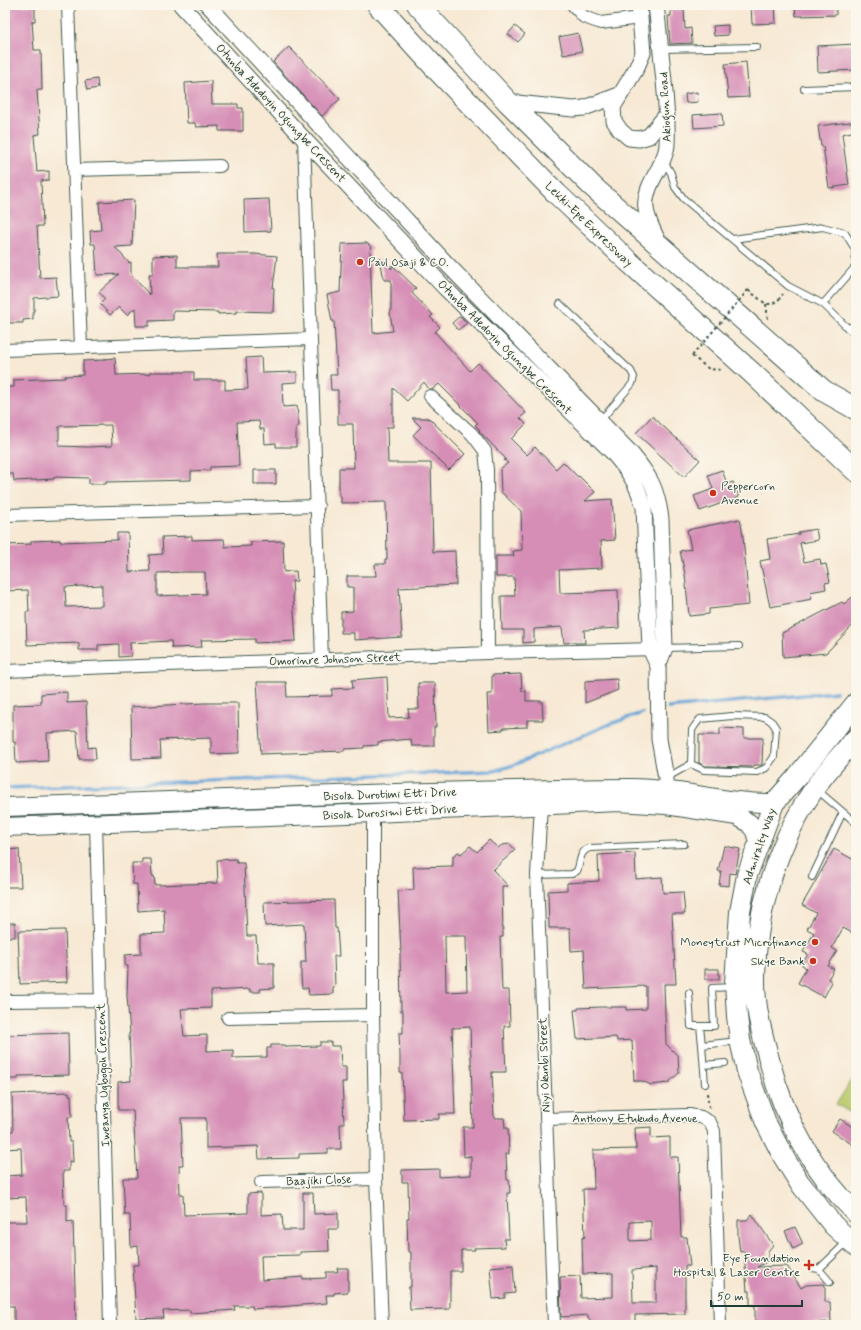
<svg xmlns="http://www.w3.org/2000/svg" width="861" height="1330" viewBox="0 0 861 1330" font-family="Mynerve,sans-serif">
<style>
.green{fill:#bbcb6d;stroke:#6d8450}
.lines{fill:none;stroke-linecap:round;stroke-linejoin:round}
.stream{stroke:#66a3d7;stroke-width:3.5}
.building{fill:#d68eb6;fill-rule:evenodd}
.service-casing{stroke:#3f574c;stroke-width:8}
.minor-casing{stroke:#3f574c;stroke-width:14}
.tertiary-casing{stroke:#3f574c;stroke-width:17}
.secondary-casing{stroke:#3f574c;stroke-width:20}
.primary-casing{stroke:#3f574c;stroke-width:22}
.trunk-casing{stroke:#3f574c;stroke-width:23}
.path{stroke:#3f574c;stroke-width:2;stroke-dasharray:3 3;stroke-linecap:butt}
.service{stroke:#fff;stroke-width:6}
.minor{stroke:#fff;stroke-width:12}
.tertiary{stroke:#fff;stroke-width:15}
.secondary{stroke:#fff;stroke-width:18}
.primary{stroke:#fff;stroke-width:20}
.trunk{stroke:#fff;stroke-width:21}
.path-bridge{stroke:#3f574c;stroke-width:2;stroke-dasharray:3 3;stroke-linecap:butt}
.poi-dot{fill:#c8321e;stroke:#fbf7ec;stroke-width:1.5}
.labels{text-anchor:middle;stroke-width:3;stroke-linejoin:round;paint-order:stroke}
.street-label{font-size:12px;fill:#1f3d34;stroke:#fbf7ec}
.poi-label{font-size:12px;fill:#1f3d34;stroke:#fbf7ec;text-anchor:end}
</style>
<rect width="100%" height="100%" fill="#fbf7ec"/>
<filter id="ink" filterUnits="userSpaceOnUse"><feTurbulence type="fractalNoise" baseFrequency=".025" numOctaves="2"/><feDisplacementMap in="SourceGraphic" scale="8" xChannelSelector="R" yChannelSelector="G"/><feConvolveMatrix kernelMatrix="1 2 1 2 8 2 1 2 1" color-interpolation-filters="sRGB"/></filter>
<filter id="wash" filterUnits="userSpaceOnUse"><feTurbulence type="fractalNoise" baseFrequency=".012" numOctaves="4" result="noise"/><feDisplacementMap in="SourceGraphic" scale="16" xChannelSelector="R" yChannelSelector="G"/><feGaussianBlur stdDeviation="0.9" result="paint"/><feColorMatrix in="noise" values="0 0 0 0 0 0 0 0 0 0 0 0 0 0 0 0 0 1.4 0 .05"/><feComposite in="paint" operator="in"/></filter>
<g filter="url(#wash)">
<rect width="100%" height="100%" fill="#f7e9d4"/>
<path class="green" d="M856,1074v42l-20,-12z"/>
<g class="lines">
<path class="stream" d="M668,708l168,-16
M5,788l489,-17 20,-6 96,-41 32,-11"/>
</g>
<g id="blocks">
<path class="building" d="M35,5v16h-3l2,29h7l1,40h-5l3,44 -6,1 3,37 12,-1v9l-8,1 2,45h-6l3,52 16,-1 2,19 -24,2v13h-1v8l-10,1v3h-18v-316z
M751,5h24l1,18 -24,1z
M795,5h41v10l-40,1z
M684,9l1,20 6,-1 1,15 -22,1 -2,-28h3v-6z
M728,25v10l-14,1 -1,-10z
M515,26l10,8 -7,8 -10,-8z
M578,33l4,18 -19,4 -4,-18z
M856,44v26l-38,2 -1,-26z
M289,47l51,52 -18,17 -49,-54z
M746,62l3,35 -21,1 -3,-34z
M97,79l1,9 -11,2 -2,-9z
M211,81l1,23h26v4h5v23h-24v-5l-23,1 -1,-4h-8l-2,-40z
M697,92l1,10 -12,1 -1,-9z
M722,113l1,13 -29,2 -1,-13z
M850,122h6v9l-14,3 7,51 -20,3 -6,-42h-2l-3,-20z
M269,199l2,32 -26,1 -1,-32z
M134,200l-2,46 -17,1 14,16 2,-1v13l19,20 -1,-21h4v-18l24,-1v12h41l-1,-13h37l23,2 -4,32h1l-1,24 -37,-1v2l-18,1v-2l-45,-1v9l-24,1v5h-13l-1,-18 -8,7 -8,-8 -9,8 -10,-11 5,-5 -6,-7 20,-18 -22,1 -2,-31h-4l-1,-13 11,-1 -2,-28z
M367,243l5,5 -2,2 3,83 20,-2 -3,-18 1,-2v-31h-7l-4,-22 12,11v-4l24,23 -4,5 21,22 -3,2 10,10 -5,5 35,39 8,-8 48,50 -6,5 6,6 -15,15 16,16 8,-8 21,22 7,-7 15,15 1,-1 16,16 -10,9 27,-2 3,41 -14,1 1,27 -43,2 1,23 36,-1v-1l22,-1 1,38 -35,2 1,13h-10v-1l-11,1 -2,-16 -28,2v13l-11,1v-13h-21l-1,-34h14l-1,-19h-18v-21h18l-1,-5 9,-1 -1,-39 -20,-19 -1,-23 8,-6 -4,-3 2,-1 -27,-28 1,-1 -5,-5 3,-2 -39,-39 -6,5h-4l-5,-7 -17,19 -14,-13v39h-6l1,36h43l2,89 22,-1 1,34 -57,3 3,49 -48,3v-7h-13v-21l12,-1v-24h-6v-11h29l-1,-12h10v-5h2l-1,-57 -45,1v-7h-2v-28h15l-1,-44h-15v-34h-7l-1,-15h7l-3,-54h-2l-5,-26 13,-3 2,-48z
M460,316l7,7 -9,7 -6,-7z
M261,357l1,16 35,-1v10l-15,1 1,24 14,-1 2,20 -3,1v20h-20v-4l-11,1 -1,-15h-4l-1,-8 -19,1h-3l2,44 -29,1v3l-19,1v9l-85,2v2h-17v-6l-35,-1v2l-40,2 -1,-7h-8v-87h9v-7l51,-2v-2l18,-1v-14l21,-1v-1l11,-1 1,17 34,-1v-2h44v8h31v10l23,-1 -2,-31zM111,425l1,21 -24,1 -29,-1v-19l1,-1z
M652,416l48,44 -16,17 -48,-44z
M412,418h15l3,1 35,35 -16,16 -36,-35 8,-8z
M254,470h22v14h-22z
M722,470l5,14 6,-2 6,15 -39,14 -6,-15 19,-7 -5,-14z
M740,519l3,17 6,69 -40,4v5l-20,2 -4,-42 -5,-23 11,-2 -4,-19z
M816,529l2,11 -18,3 4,19 16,-3 1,6 5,-1 4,18 -5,1 1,6 -16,3 2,7 -42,8 -10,-46 10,-2 -3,-20 32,-5v-2z
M117,533h11l1,39 21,-1 -1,-16 14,-1 -1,-17 30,-1v4l32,-1 1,8 26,-1v-4l32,-1 1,31 12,-1 1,10h-5l4,60 -41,2v-4l-54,1 1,7 -30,1 -1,-7 -41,2 1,13 -12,1v-13l-21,1v5h-19v-7l-52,2 -1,-33h3l-1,-22 -23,1v-46l26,-1v-3l29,-1v2l57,-2zM185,572h20l1,22 -49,2v-23zM102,585v21l-36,1 -1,-20z
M856,594v28l-30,31 -43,4 -1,-24 60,-31 2,2z
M521,674l1,17h4v10h16l1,19h-16v7l-24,1v2l-14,1 -2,-37h5v-19z
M387,677l2,41 20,-1 -1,-8h11l-1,-26h17l1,44h-2v19h-22l-1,-7 -33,3v3l-14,1v2l-20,1v2l-83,3 -4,-57h1l-1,-15h29l1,15 45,-1v-7l21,-1 -1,-8z
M617,679l1,11 -33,13v-22z
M67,692v11l19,-1 2,46 7,-1 1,12h-17l-2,-28 -30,2 1,28 -32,2 -1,-21h-2v-37l28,-1v-10z
M204,703h34l1,50 -28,1v-16l-51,2 1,18 -29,1 -1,-52z
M720,728l24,1v9h19l-1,27h-8l-1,2 -48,-1 -6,-3v-28h21z
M489,840l9,8 4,-3 8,-1 5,6 -22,20 15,16h-6l1,51h-3l2,53h7l1,36h-6l2,46h-14l2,46h10l1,10h3l1,26h-3l1,26h2l1,13h-3l2,46h-5l1,8 -31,1 1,2h-14v21h-11v38l-40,1 -1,-23h2v-35h-3l-1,-34h2l-1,-36h-6v-12l37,-1v8l32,-2v-19l-7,1 -1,-30h10l-3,-100 -18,1 3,86h-16v5l-35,1 -2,-47h-2v-18l-1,-22h4v-22h-2l-1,-58h1l-3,-62 16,-1 -1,-23 40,-1v-10l5,-4 3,2 9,-8 7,6zM445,936h21l1,55 -21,1z
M724,846l16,3 -5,25 -5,-1 -1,13 -10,-1 2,-14h-3z
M19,849l2,38h-16v-37z
M834,849l22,12v74l-13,-7 -11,20 5,3 -9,15 6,3 -6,10 4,3 -8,15 -26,-14 8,-15 -4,-3 6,-11 -5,-2 11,-19 -7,-4 9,-16 -14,-8z
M635,853l1,26 26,-2 1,16 20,-1 2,22h-13l4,70h-12l2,60 12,12 1,17 -11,10 -17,2 -9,-4h-8l-2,-41 -15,1 -1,-4 -39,2 -3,-29h4v-2l23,-1h25v3l20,-1v-23l-60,3 -2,-39 -13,1 -1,-23h-21l-1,-37 19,-1v-7l32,-2 -1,-26z
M142,859h9l1,17h2l1,9 63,-2 -1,-23 19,-1 1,4h7l3,73h9l2,27h16v25l-14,1v3h-10v-3l-39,2v17l-30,1 3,27 23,-1v16l26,-1v8l34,-1v-9h4v-3h14l1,2 34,-1v-4h11v4h9l1,21h5v15h-4l2,42h-4l1,25h-13v4l-29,1v4l-40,1 -1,-13 -52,2v-30h-25l2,47h-4l1,29h3l1,21 64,-2v-19l13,-1v22l21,-1 1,16h20v-37h10l1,21 24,-1v16h-10l1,22 -29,1v3l-39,1 1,24 41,-3v2l23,-1v-6h12l-1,-4h11v24l-14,1v2h-8l1,8 -74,6 -1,-3h-18l1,4 -45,3v-3l-27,1 1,7 -28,1 -3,-54h6l-1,-19 -7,1 -1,-32h-5l-2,-37h14l-4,-68h-15v-28l13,-1 -2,-48h1l-3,-37 1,-30h-3v-11l16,-1v-20l24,-1 -1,-24 -26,2 -1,-27h-4l-1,-21h10z
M334,900l1,28h2l2,28h-5l1,30 -2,1v7l-24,1 -1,-7h-6l-1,-13v-13h5l-2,-38 -39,2 -1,-24z
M5,923h10v14h-10z
M65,930l2,52 -47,2 -2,-53z
M705,969h14v10h-14z
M68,1033l1,42 -51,1v3h-13v-44z
M69,1092v3h2l1,22h-4l1,25h3l1,20 -4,-1v10h-6l1,34h3v17l6,-1 3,102 -62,2v-19h-9v-84h22l-1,-25 -20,1 -1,-22 17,-1 -1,-27 -16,1v-17l8,-1 -1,-37z
M840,1119l16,10v18l-24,-16z
M651,1127v11l19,-1v20h8l3,80h6l3,29h-5v48l-50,1v10h-45v-6h-2v-4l-27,2 -1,-40 20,-1 1,22 32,-1v-24l-30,1 -1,-36 3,-1 -2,-48h11l-1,-39 43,-1 -1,-21zM651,1221v19l-21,1v-19zM656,1268v35h-23l-1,-33z
M752,1214l21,31 -5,6v10l-11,6 30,-1 14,22 5,-3 19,-1v18h5l1,20 -32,2v1h-44v-20h-5v-14h-3l-3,-40 -4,1 -2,-16v-16h9z
M795,1227l8,17 -10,5 -8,-18z
M513,1265l2,28 -10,1v4l-12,1 -3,-32z"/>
</g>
</g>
<g filter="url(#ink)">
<use href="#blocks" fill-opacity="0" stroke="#3f574c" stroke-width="1"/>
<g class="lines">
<defs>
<path id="service" d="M661,49l96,-2
M804,89l52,-2
M664,161l7,12 4,14 9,12 104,87 35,18 33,32
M732,239l91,-12 22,6 10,16 1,17 -33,38
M560,304l71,67 3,6 -2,7 -32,37
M847,328l9,-3
M665,648l74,-2
M666,778l25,-14 1,-34 4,-6 4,-5 32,-3 33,1 7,5 4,6 -2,29 -8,11 -9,4 -53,-2 -13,-6
M816,789l40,34
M537,875l35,-1 5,-3c4,-9 2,-20 13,-23l94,-4
M812,877l31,-65
M689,993l2,33h23l-2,-38 21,-1
M700,1026l2,19
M704,1065l21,-2
M705,1084l-3,-39 36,-4
M813,1268l6,1 29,-28
M819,1269l11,13"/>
<path id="minor" d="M68,5l13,342
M573,5l11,12 17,6 39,-5
M304,139l18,521
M75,170l145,-4
M5,350l306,-11
M430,396l42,38 13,17 2,19 1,183
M5,515l313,-9
M5,671l483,-18 169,-4
M541,805l-4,70 17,450
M373,813v202l3,164 6,146
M96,824l14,501
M5,1001l96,-1
M228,1018l145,-3
M546,1119l143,-4 12,2 9,5 4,9 6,194
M261,1182l115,-3"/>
<path id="tertiary" d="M181,5l123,134 141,149 167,164c17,20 24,29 32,55l6,142 8,17
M208,5l240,260 182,187c20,24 27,36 31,67l4,129 -7,18 1,73 7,39v24
M639,5l4,48 -7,16 -23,38 1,14 6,9 9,8 10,1 10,-3 18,-22
M656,5c3,25 5,50 8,76 2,21 4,42 3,63 0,9 -5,18 -9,26 -18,31 -15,39 0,71
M508,102l65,7 11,-1 35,-13"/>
<path id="secondary" d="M5,807c209,-7 418,-17 627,-19 48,0 94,16 142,15
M5,827l368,-14 245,-11 48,3 71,11 12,7 6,8 4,14"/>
<path id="primary" d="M856,703l-60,75 -22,25 -27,72 -7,37 -5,70 2,34 3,24 7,31 19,52 17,33 16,26 34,43 23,21
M856,738c-14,16 -30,33 -42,51 -38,57 -60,126 -59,194 0,27 8,54 15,80 15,58 43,108 86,150"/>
<path id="trunk" d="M378,5l61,67 118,122 71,67 123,111 105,99
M418,5l90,97 84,84 232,205 32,18"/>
</defs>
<use href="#service" class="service-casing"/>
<use href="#minor" class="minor-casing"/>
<use href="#tertiary" class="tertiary-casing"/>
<use href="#secondary" class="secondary-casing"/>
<use href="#primary" class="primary-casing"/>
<use href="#trunk" class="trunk-casing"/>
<path class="path" d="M748,290l18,14c9,0 12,-3 17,-10
M766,304l2,15
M692,356l17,13 14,1
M707,1093l2,15"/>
<use href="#service" class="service"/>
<use href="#minor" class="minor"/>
<use href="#tertiary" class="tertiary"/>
<use href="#secondary" class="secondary"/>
<use href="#primary" class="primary"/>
<use href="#trunk" class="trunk"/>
<path class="path-bridge" d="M692,356l56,-66"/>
</g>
</g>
<g class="poi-dot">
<circle cx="360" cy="262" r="4"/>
<circle cx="713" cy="493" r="4"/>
<circle cx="815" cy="942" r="4"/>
<circle cx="813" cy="961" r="4"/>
<path d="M807 1259h4v4h4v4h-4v4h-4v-4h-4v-4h4z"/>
</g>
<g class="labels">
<g class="street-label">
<text transform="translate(665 107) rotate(-93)" y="4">Akiogun Road</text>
<text transform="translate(281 113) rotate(47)" y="4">Otunba Adedoyin Ogungbe Crescent</text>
<text transform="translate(589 224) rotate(44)" y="4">Lekki-Epe Expressway</text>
<text transform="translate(505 347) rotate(45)" y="4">Otunba Adedoyin Ogungbe Crescent</text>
<text transform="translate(335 659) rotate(-2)" y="4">Omorinre Johnson Street</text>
<text transform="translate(390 794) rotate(-2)" y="4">Bisola Durotimi Etti Drive</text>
<text transform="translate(390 812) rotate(-3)" y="4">Bisola Durosimi Etti Drive</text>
<text transform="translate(759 846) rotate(-71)" y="4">Admiralty Way</text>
<text transform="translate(544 1065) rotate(-92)" y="4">Niyi Okunbi Street</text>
<text transform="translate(103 1075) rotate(-92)" y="4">Iweanya Ugbogoh Crescent</text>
<text x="635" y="1122">Anthony Etukudo Avenue</text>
<text transform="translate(319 1180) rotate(-2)" y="4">Baajiki Close</text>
</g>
<g class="poi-label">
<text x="368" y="266" text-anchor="start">Paul Osaji &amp; CO.</text>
<text x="721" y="490" text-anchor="start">Peppercorn<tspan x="721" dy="14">Avenue</tspan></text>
<text x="807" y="946">Moneytrust Microfinance</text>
<text x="805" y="965">Skye Bank</text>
<text x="800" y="1262">Eye Foundation<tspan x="800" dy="14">Hospital &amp; Laser Centre</tspan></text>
</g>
</g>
<rect width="861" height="1330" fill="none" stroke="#fbf7ec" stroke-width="20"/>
<path d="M711 1300v6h91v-6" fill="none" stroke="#1f3d34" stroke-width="2"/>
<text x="717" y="1300" font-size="12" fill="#1f3d34" stroke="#fbf7ec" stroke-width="3" paint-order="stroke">50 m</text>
</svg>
